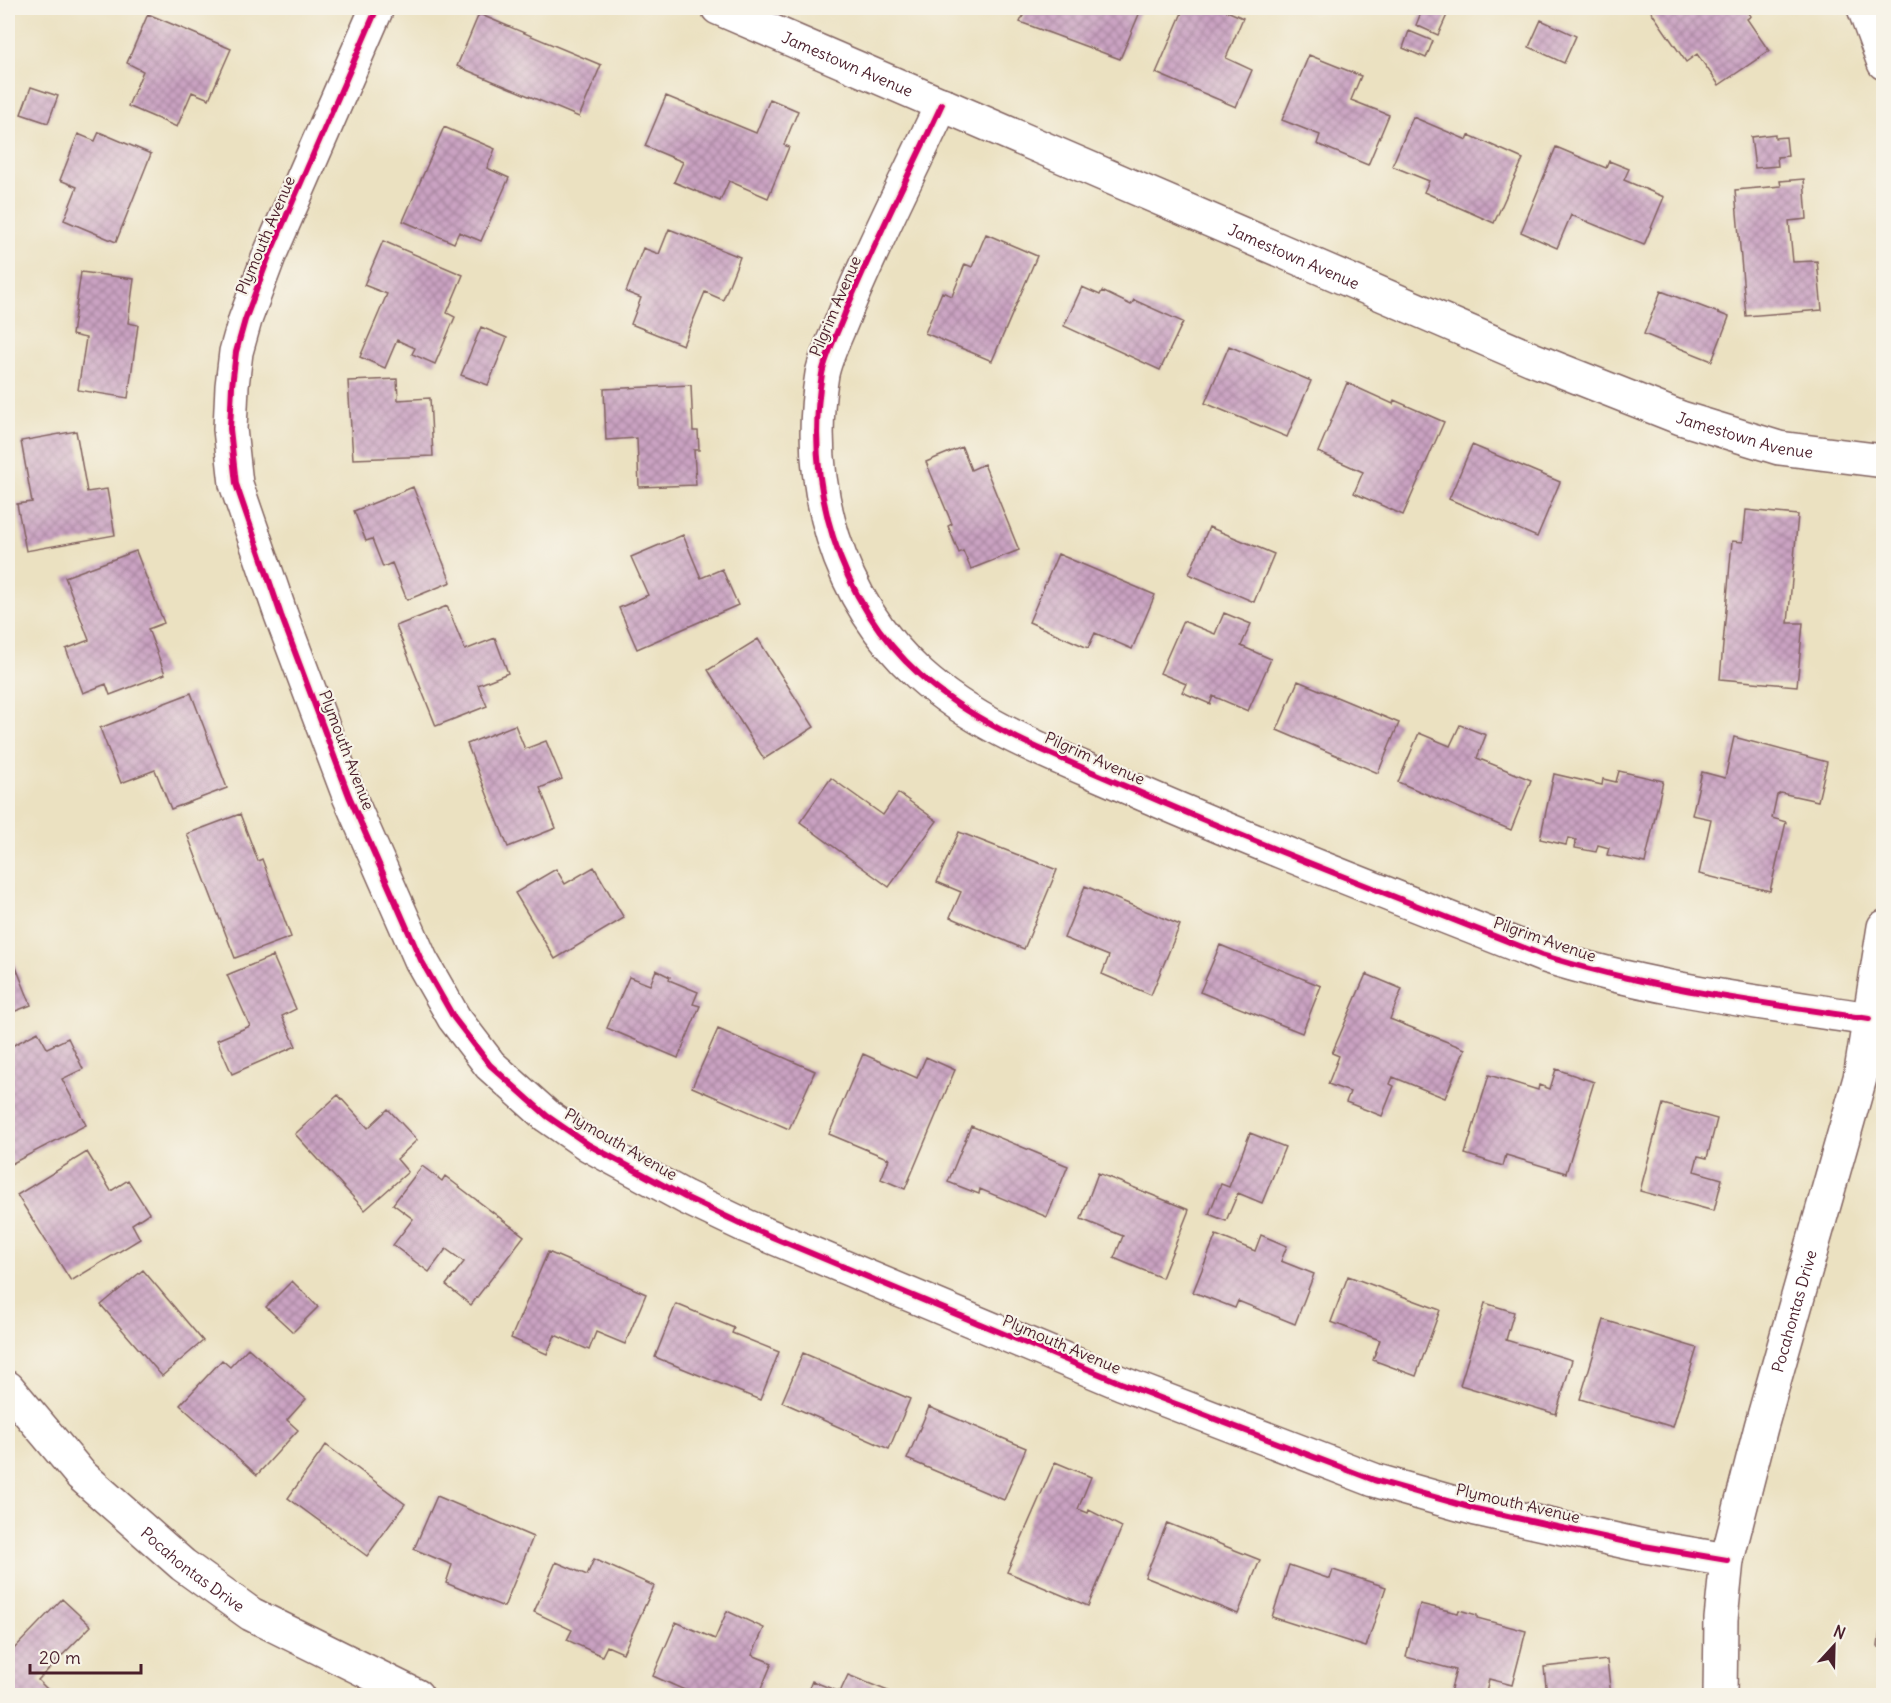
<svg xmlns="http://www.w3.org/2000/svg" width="1891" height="1703" viewBox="0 0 1891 1703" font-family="Delius,sans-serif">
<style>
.building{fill:url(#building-cross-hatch)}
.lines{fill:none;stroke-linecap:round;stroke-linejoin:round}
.minor-casing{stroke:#826360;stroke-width:36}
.minor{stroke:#fff;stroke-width:33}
.cycleway-casing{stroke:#f7f3e8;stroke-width:10}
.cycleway{stroke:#d6006c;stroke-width:6}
.labels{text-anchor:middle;stroke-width:4.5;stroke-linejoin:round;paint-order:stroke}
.street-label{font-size:16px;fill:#4a1f2b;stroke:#f7f3e8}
</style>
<defs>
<pattern id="building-cross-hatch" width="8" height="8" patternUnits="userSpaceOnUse" patternTransform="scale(1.5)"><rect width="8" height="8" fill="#caa3c2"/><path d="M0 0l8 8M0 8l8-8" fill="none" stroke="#a6849e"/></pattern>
</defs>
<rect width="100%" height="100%" fill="#f7f3e8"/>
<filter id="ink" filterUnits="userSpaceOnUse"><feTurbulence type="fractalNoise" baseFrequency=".0167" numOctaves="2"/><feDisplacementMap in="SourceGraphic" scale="12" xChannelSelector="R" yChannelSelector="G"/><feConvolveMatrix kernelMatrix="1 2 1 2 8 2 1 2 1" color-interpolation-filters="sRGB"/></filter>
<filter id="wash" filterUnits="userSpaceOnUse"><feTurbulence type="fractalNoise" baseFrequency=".008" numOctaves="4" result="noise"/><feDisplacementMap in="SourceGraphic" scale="24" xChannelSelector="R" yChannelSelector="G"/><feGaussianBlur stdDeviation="1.35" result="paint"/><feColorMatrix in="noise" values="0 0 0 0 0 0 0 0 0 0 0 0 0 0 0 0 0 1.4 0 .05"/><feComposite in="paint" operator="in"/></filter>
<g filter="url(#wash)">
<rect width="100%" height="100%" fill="#ebe1c1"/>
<g id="blocks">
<path class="building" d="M1027,8h103l10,4 -20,47 -100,-37z
M1184,8h36l23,10 -17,40 26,12 -16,37 -80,-34z
M1423,8l24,7 -9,20 -22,-10z
M1654,8h91l6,8 -4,3 22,32 -50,34 -22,-31 -11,8 -36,-52z
M148,14l83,35 -22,50 -17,-7 -15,35 -49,-21 15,-35 -16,-8z
M479,14l122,51 -22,52 -122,-51z
M1541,20l35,16 -12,27 -35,-16z
M1409,31l24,10 -7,17 -23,-10z
M1309,55l52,21 -10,24 38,15 -21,50 -51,-21 3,-9 -38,-15z
M31,87l27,9 -10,27 -27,-9z
M666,96l90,37 14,-34 28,12 -14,34 5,2 -21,51 -39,-17 -9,20 -46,-19 9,-20 -38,-16z
M1413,117l54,23 2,-5 54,24 -29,64 -70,-31 5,-11 -37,-15z
M444,127l51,22 -8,19 22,10 -28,63 -22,-9 -5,11 -51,-22z
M99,132l52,22 -35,88 -52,-22 13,-33 -17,-7 18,-46 17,7z
M1775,134v4l11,-1 2,19 -11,1 1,9 -23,2 -4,-31z
M1556,147l50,21 3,-7 20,8 -5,11 40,17 -20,48 -73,-30 -14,33 -36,-16z
M1804,179l3,40 -18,2 4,41 24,-1 5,49 -76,6 -11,-126 46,-4 -1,-5z
M669,229l71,28 -17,43 -18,-8 -22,53 -52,-21 10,-26 -15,-6 17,-44 16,6z
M986,234l51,22 -45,105 -67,-28 17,-41 10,4 13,-32 7,3z
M383,241l80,34 -16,38 8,4 -20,47 -23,-10 3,-6 -18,-8 -12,28 -25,-11 27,-63 -23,-9z
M81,272l53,7 -6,44 10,2 -10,73 -50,-8 8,-52 -14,-3z
M1082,287l18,8 2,-4 29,14 3,-5 49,22 -23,48 -96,-44z
M1661,291l68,26 -17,44 -68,-27z
M481,327l26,11 -19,47 -27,-10z
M1229,346l82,35 -24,56 -82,-34z
M397,379l1,21 32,-2 3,58 -80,3 -5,-78z
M1347,383l46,21 1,-4 50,22 -41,93 -49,-22 9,-21 -45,-20z
M691,385l2,46h5l1,19h-5l2,35 -57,2 -2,-49 -31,2 -2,-51z
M76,431l11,61 20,-3 8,46 -89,16 -9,-47 15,-2 -11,-61z
M1472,445l88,37 -23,55 -88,-38z
M962,447l9,23 13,-6 35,86 -48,19 -8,-18 -4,2 -11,-27 4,-2 -26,-62z
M413,487l38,95 -44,18 -15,-37 -9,4 -11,-28 -6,2 -12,-30z
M1746,510l52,5 -10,108h15l-6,63 -77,-7 12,-138 11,1z
M1209,527l65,27 -20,48 -65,-28z
M683,535l18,43 21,-9 16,36 -101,44 -18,-41 29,-13 -17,-38z
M136,551l28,72 -16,6 17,45 -55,21 -4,-11 -23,9 -17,-44 23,-9 -24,-63z
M1058,554l97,41 -23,54 -37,-16 -7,15 -59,-26z
M447,606l18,44 30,-12 13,35 -30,12 9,21 -51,20 -40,-100z
M1224,613l27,11 -10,22 30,13 -23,52 -35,-15 -3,8 -28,-12 4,-8 -26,-11 23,-52 32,13z
M758,639l56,88 -50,32 -56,-89z
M1298,681l101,42 -21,50 -101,-43z
M191,693l36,95 -56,21 -16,-39 -34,13 -21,-55z
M515,725l10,24 21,-8 16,38 -22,9 16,40 -48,19 -41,-103z
M1460,725l26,10 -9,23 54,22 -20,50 -113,-48 21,-49 31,13z
M1734,737l93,25 -9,39 -37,-8 -4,2 -5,23 14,4 -16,69 -71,-17 12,-55 -19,-4 10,-43 23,6z
M1619,771l44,10 -18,82 -38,-8 2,-7 -11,-3 -2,7 -21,-4 1,-8 -8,-2 -2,7 -26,-6 14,-65 48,11 1,-6 13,3z
M831,778l52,37 15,-22 39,28 -48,66 -89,-65z
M240,814l18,47 4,-2 29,78 -56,21 -48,-124z
M959,832l98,38 -33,79 -74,-32 11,-25 -24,-10z
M594,867l30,51 -69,41 -40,-66 41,-24 9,15z
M1085,886l95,39 -29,70 -49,-21 7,-18 -45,-18z
M1220,945l101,41 -19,47 -102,-41z
M8,947l23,58 -23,9z
M273,956l23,53 -14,7 14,30 -64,28 -15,-34 33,-14 -23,-51z
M656,970l14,7 -1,3 29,12 -5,12 7,2 -22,52 -71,-30 22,-51 21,8z
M1366,974l36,15 -12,30 75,30 -20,49 -52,-21 -3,7 4,2 -12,30 -36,-14 4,-10 -22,-8 11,-28 -7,-3z
M718,1029l97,42 -26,58 -97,-42z
M38,1032l9,16 21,-10 15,31 -21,10 24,46 -77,40 -1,-117z
M863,1054l54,24 9,-21 29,13 -50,119 -24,-10 8,-20 -60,-25z
M1556,1069l38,13 -28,91 -60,-18 -3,11 -38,-12 24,-79 49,15 1,-5 11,4z
M338,1095l30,33 20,-19 29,31 -20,19 11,13 -43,38 -70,-76z
M1663,1104l54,15 -10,39 -9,-2 -4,15 28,8 -8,32 -74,-20z
M971,1126l97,40 -21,51 -67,-28 -1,5 -31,-12z
M1250,1133l35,14 -23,56 -24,-10 -12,28 -17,-7 12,-30 8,3z
M87,1152l24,39 17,-11 21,33 -17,11 8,15 -69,42 -54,-86z
M422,1166l20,15 3,-5 79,60 -53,69 -25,-20 18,-23 -18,-13 -17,23 -36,-27 20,-26 -20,-15z
M1098,1173l91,37 -27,68 -48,-20 9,-22 -42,-17z
M1216,1235l39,16 6,-16 26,11 -6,15 33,13 -19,50 -57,-23 -3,7 -42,-16z
M548,1252l98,42 -21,50 -29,-12 -7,18 -34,-15 -8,19 -36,-16z
M143,1270l60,71 -41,35 -61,-71z
M1348,1276l92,34 -24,66 -43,-16 7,-20 -49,-18z
M292,1281l26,26 -25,25 -27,-25z
M1485,1303l29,9 -8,28 66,20 -16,54 -96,-29z
M676,1304l58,24 -2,5 47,19 -19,48 -105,-43z
M1604,1320l93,28 -24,79 -93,-28z
M248,1348l58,51 -19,21 11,10 -41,45 -77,-70 42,-45 8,7z
M803,1353l107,46 -21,50 -107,-47z
M929,1407l97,41 -22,52 -97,-41z
M326,1445l79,59 -38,52 -79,-58z
M1055,1462l36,15 -13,32 10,4 1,-3 33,17 -34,79 -81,-34z
M437,1496l96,41 -29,70 -58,-24 6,-18 -38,-16z
M1167,1523l93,37 -22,54 -93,-37z
M594,1559l60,27 -31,67 -16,-7 -5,10 -35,-16 5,-10 -38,-18 22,-50 31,13z
M1289,1565l41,14 3,-9 53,17 -20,60 -94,-30z
M62,1599l29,27 -53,54 16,16h-46v-45l2,2z
M1420,1604l38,9 1,-3 18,5v3l49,13 -14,54 -23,-6 -4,17h-36l7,-26 -50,-13z
M727,1611l37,17 -12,27 20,8 -14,33h-60l-45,-20 23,-54 39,17z
M1882,1612h2v36l-6,-1z
M1607,1660l4,36h-64l-3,-29z
M848,1675l50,20v1h-92l6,-15 28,11z"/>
</g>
</g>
<g filter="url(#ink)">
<use href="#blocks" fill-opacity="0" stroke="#826360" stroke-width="1.5"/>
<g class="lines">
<defs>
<g id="minor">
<path d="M377,8l-108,248 -24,64 -9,32 -4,34 -2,43 6,55 45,131 68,181 72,164 33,58 36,47 57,51 42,29 96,52 61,29 375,157 253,97 102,29 168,37 83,14"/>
<path id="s1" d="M718,8l814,351 149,59 98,30 105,13"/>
<path d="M1864,8l20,55"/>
<path d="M942,104c-32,69 -68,138 -97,209 -7,19 -19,41 -23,61 -18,109 15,226 98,301 59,53 135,80 207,112 137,60 277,113 415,168 107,34 217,47 327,64"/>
<path id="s2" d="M8,1388l73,87 102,90 68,49 166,82"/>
<path id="s3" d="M1720,1696l1,-77 6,-59 34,-133 99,-349 24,-151"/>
</g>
</defs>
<use href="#minor" class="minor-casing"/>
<use href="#minor" class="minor"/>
<defs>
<path id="cycleway" d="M377,8l-108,248 -24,64 -9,32 -4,34 -2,43 6,55 45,131 68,181 72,164 33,58 36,47 57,51 42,29 96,52 61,29 375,157 253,97 102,29 168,37 83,14
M942,104c-32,69 -68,138 -97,209 -7,19 -19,41 -23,61 -18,109 15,226 98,301 59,53 135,80 207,112 137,60 277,113 415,168 107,34 217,47 327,64"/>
</defs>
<use href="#cycleway" class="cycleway-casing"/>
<use href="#cycleway" class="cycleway"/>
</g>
</g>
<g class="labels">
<g class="street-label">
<text dy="6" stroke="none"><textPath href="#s1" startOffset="141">Jamestown Avenue</textPath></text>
<text transform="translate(265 235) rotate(-67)" y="6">Plymouth Avenue</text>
<text dy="6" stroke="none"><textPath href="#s1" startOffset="627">Jamestown Avenue</textPath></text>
<text transform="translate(835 306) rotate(-67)" y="6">Pilgrim Avenue</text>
<text dy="6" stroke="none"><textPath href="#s1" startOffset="1113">Jamestown Avenue</textPath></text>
<text transform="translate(347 750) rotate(69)" y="6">Plymouth Avenue</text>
<text transform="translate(1095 758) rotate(24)" y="6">Pilgrim Avenue</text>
<text transform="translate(1545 939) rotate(19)" y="6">Pilgrim Avenue</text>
<text transform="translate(621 1144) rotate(30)" y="6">Plymouth Avenue</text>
<text dy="6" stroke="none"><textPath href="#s3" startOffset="394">Pocahontas Drive</textPath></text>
<text transform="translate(1062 1344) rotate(23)" y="6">Plymouth Avenue</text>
<text transform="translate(1518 1503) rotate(13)" y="6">Plymouth Avenue</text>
<text dy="6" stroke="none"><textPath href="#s2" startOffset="260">Pocahontas Drive</textPath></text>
</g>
</g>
<rect width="1891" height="1703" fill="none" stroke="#f7f3e8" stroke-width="30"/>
<g transform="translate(1834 1646) rotate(22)" stroke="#f7f3e8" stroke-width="4.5" paint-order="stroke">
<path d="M0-4.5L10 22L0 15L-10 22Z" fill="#4a1f2b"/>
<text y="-9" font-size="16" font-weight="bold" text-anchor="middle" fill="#4a1f2b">N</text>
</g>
<path d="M30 1664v9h111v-9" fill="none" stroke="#4a1f2b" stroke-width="3"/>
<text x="39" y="1664" font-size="18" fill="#4a1f2b" stroke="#f7f3e8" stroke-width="4.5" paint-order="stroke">20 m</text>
</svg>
